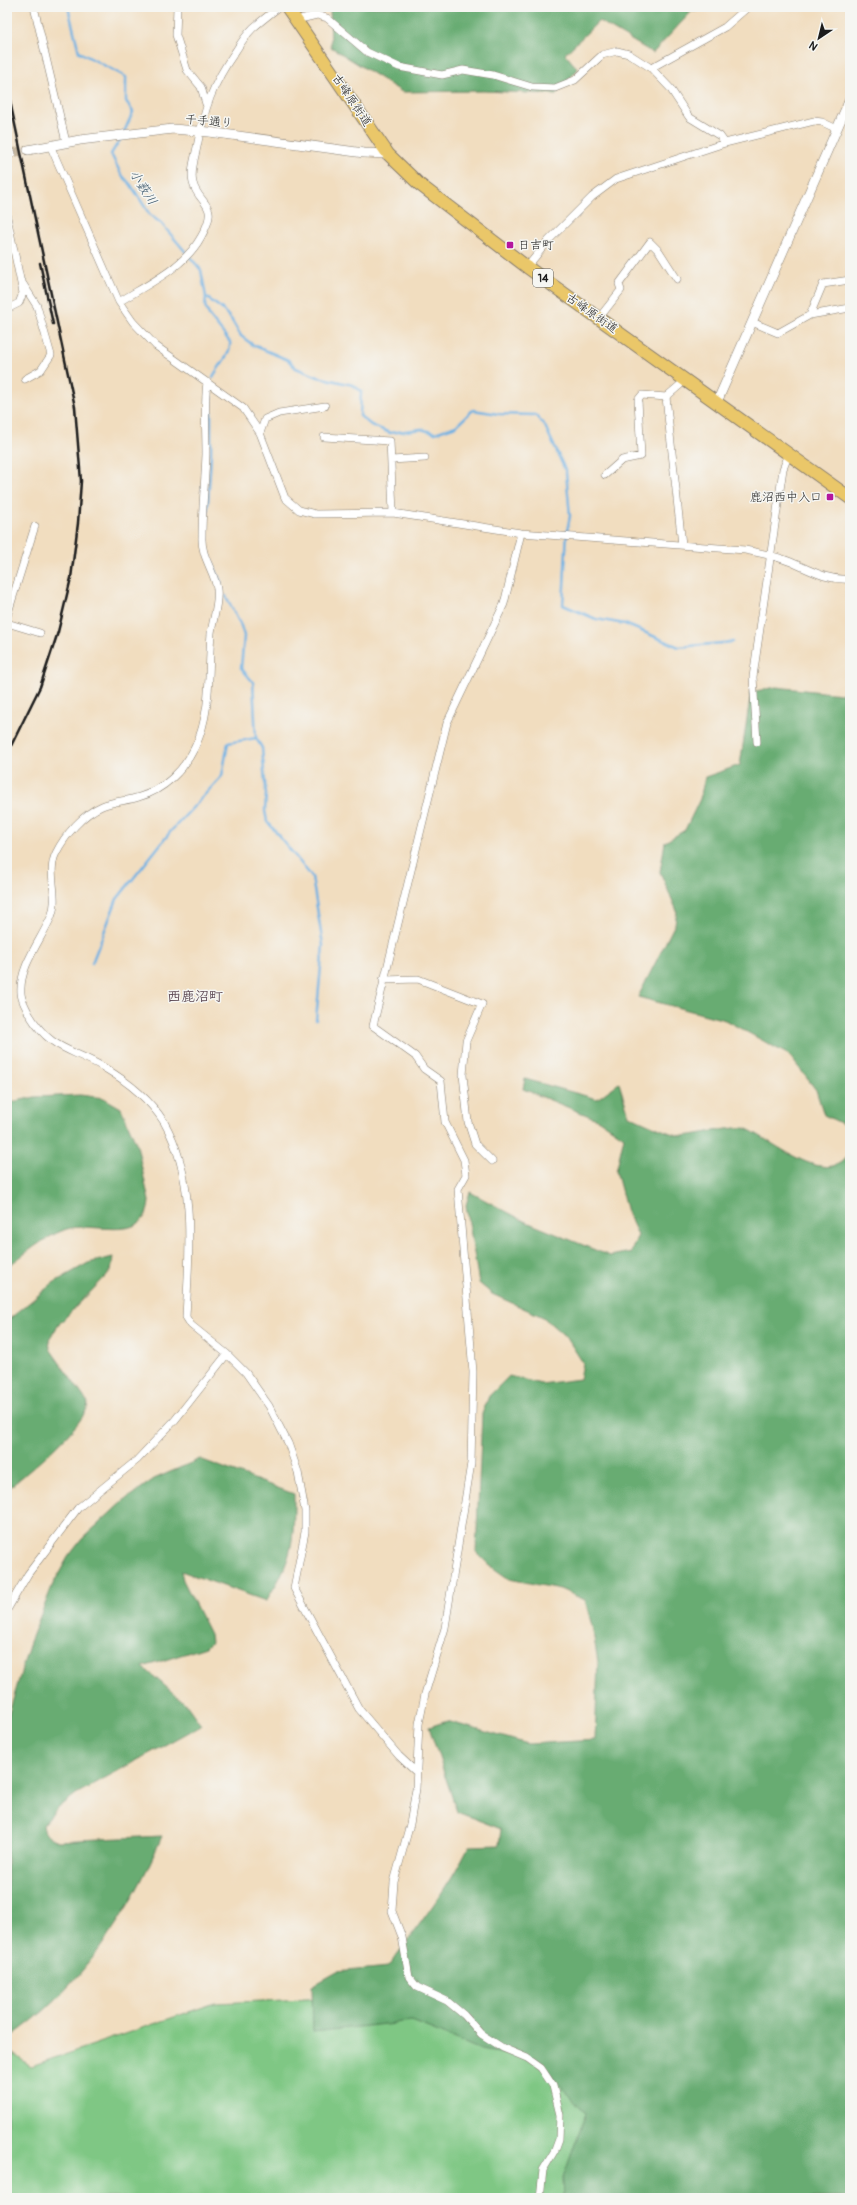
<svg xmlns="http://www.w3.org/2000/svg" width="857" height="2205" viewBox="0 0 857 2205" font-family="Pangolin,'Klee One',sans-serif">
<style>
.green{fill:#7fc784;stroke:#4e7250}
.forest{fill:#67ac72;stroke:#426447}
.lines{fill:none;stroke-linecap:round;stroke-linejoin:round}
.stream{stroke:#6eb1e3;stroke-width:2.5}
.tertiary-tunnel{stroke:#c6b69e;stroke-width:9;stroke-dasharray:9 4.5;stroke-linecap:butt}
.minor-casing{stroke:#867c6e;stroke-width:8}
.tertiary-casing{stroke:#867c6e;stroke-width:10}
.primary-casing{stroke:#867c6e;stroke-width:14}
.minor{stroke:#fff;stroke-width:7}
.tertiary{stroke:#fff;stroke-width:9}
.primary{stroke:#eac769;stroke-width:12}
.rail{stroke:#1c1c1c;stroke-width:2.5}
.poi-dot{fill:#b5179e;stroke:#f6f6f2;stroke-width:1.5}
.labels{text-anchor:middle;stroke-width:3;stroke-linejoin:round;paint-order:stroke}
.shield{fill:#f6f6f2;stroke:#5d5d5c;stroke-width:1}
.shield-label{font-size:11px;font-weight:bold;fill:#1c1c1c}
.street-label{font-size:12px;fill:#1c1c1c;stroke:#f6f6f2}
.poi-label{font-size:12px;fill:#1c1c1c;stroke:#f6f6f2;text-anchor:start}
.water-label{font-size:13px;font-style:italic;fill:#3d586c;stroke:#f6f6f2}
.quarter-label{font-size:14px;font-weight:bold;fill:#5e4a55;stroke:#f6f6f2}
</style>
<rect width="100%" height="100%" fill="#f6f6f2"/>
<filter id="ink" filterUnits="userSpaceOnUse"><feTurbulence type="fractalNoise" baseFrequency=".025" numOctaves="2"/><feDisplacementMap in="SourceGraphic" scale="8" xChannelSelector="R" yChannelSelector="G"/><feConvolveMatrix kernelMatrix="1 2 1 2 8 2 1 2 1" color-interpolation-filters="sRGB"/></filter>
<filter id="wash" filterUnits="userSpaceOnUse"><feTurbulence type="fractalNoise" baseFrequency=".012" numOctaves="4" result="noise"/><feDisplacementMap in="SourceGraphic" scale="16" xChannelSelector="R" yChannelSelector="G"/><feGaussianBlur stdDeviation="0.9" result="paint"/><feColorMatrix in="noise" values="0 0 0 0 0 0 0 0 0 0 0 0 0 0 0 0 0 1.4 0 .05"/><feComposite in="paint" operator="in"/></filter>
<g filter="url(#wash)">
<rect width="100%" height="100%" fill="#f1ddbf"/>
<path class="green" d="M470,1992l131,110 -19,96h-575v-148l24,16 184,-63z"/>
<path class="forest" d="M330,7h378l-16,4 -39,42 -54,-32 -34,33 13,15 -22,25 -73,-3 -81,1 -71,-45z
M776,687l65,7 9,-6v442l-3,-4 -23,-11 -8,-25 -27,-35 -64,-35 -87,-23 37,-73 2,-13 -17,-39 5,-30 20,-12 15,-31 5,-22 35,-12 11,-73z
M525,1079l72,20 22,-16 10,32c11,5 44,21 54,21 13,-1 52,-10 61,-8 23,7 87,67 106,22v1048h-286l-1,-20 23,-65 -50,-54 -55,-9 -69,-29 -99,11 -1,-46 25,-14 51,-5c29,-40 59,-77 81,-121l30,-1 2,-16 -44,-17 -28,-85 18,-6 81,23 67,-4 3,-78 -6,-36 -7,-26 -25,-11 -51,-10 -20,-14 -13,-13 6,-138 7,-18 20,-20 32,8 39,-5 3,-16 -16,-25 -24,-21 -51,-23 -13,-11 -13,-78 4,-13 54,29 86,35 21,-4 7,-17 -11,-23 -11,-41 8,-34 -25,-17 -76,-31z
M80,1095l24,3 17,10 16,37 12,56c-3,46 -58,18 -85,29 -21,8 -39,24 -57,37v-164l28,-6z
M113,1257l-2,14 -51,52 -11,16 1,10 38,54c0,21 -64,72 -81,87v-169l46,-38 35,-20z
M200,1459l94,35c0,49 -1,65 -28,107l-85,-30 2,9 27,54 1,8 -5,5 -63,20 43,37 15,21 -125,69 -20,16 -13,15c1,10 6,13 15,16l104,-5c-31,76 -85,158 -155,203v-319l23,-78 23,-58 15,-27 14,-18 41,-38 31,-22z"/>
<g class="lines">
<path class="stream" d="M68,7l11,45 47,25v24l7,11 -9,20
M121,138l-10,16 10,20 10,11 19,30 11,8 40,47 5,27 -1,9 5,11 20,25c2,11 -12,25 -17,35
M206,297l16,12 9,10 10,17 12,9 35,15 8,8 22,9 35,8 8,6 -1,25 11,9 19,8 31,-4 14,4 21,-7 17,-16 26,4 36,1 10,11 21,46 4,44 -3,15 -4,74 33,14 29,5 54,23 54,-5
M206,535l5,-81v-57
M208,552l13,31
M226,596l15,30 3,10 -3,32 12,14 3,56 6,10 4,46 -1,17 2,10 45,56 11,68 -7,75
M92,963l25,-64 54,-68 51,-55 6,-33 28,-5"/>
</g>
</g>
<g filter="url(#ink)">
<g class="lines">
<path class="tertiary-tunnel" d="M11,153l17,-3"/>
<defs>
<path id="minor" d="M34,7l32,135
M177,7l-1,28 11,35 14,17 5,17
M296,20l21,-5 10,3 40,34 32,15 43,8 21,-5 30,5 39,12 23,1 20,-8 27,-25 15,-4 12,3 22,14 19,20 19,29 31,19 5,7
M651,68l74,-41 23,-20
M50,145l69,157 14,20 23,24 87,62 17,25 25,65 14,12 16,4 78,-1 128,20 224,17c16,3 31,6 46,12 19,8 37,19 59,17
M7,217l16,76 -4,10 -12,6
M527,267l22,-27 43,-43 24,-18 109,-36 89,-22 8,1 15,7
M21,281l16,25 14,49 -10,15 -16,9
M119,302c29,-18 65,-34 82,-65 20,-35 -2,-31 -8,-54 -3,-11 2,-26 4,-36 7,-38 16,-64 38,-95 5,-8 11,-17 18,-24 8,-7 17,-14 26,-21
M810,315l13,-31 27,-4
M599,318l22,-28 -2,-6 31,-42 9,9 18,28
M752,322l26,11 32,-18 40,-7
M207,382c-3,24 -1,48 -1,72 -1,28 -4,55 -4,83 -1,20 12,33 15,52 2,14 -4,30 -6,44 -3,37 1,79 -16,114 -11,23 -31,43 -56,50 -12,4 -26,4 -37,9 -19,8 -37,29 -46,47 -10,20 4,43 -5,64 -10,23 -32,50 -30,76 0,7 5,14 8,21 22,37 42,34 74,53 24,14 46,31 61,55 33,58 25,132 22,195l5,8 36,29 19,19 23,33 19,37 10,29 7,39v21l-11,56 65,121 40,47 16,15
M260,433l5,-14 14,-6 46,-7
M324,437l66,4 3,72
M391,460l34,-2
M605,475l17,-15 19,-4 -3,-56 4,-5 24,2
M521,533l-17,71 -57,119 -74,303 42,30 9,13 17,12 4,41 19,38 2,15 -8,14 15,183 -2,91 -26,165 -20,66 -6,30 -3,65 -6,35 -16,58 -2,29 10,26 7,40 8,10 30,14 17,14 17,19 22,14 24,10 14,10 12,18 7,29 -1,24 -4,11 -12,20 -3,28
M682,545l-16,-148 14,-12 4,-7
M7,616l28,-90
M7,623l33,10
M757,742l-4,-65 30,-208 6,-15
M383,980l35,-1 64,25 -16,37 -3,34 5,47 7,22 17,17
M7,1610l21,-36 50,-66 59,-48 38,-40 52,-66"/>
<path id="tertiary" d="M28,150l52,-10 93,-11 36,3 155,21 24,1
M7,153h4
M717,402l133,-303"/>
<path id="primary" d="M287,7l101,147 31,30 108,83 323,231"/>
</defs>
<use href="#minor" class="minor-casing"/>
<use href="#tertiary" class="tertiary-casing"/>
<use href="#primary" class="primary-casing"/>
<use href="#minor" class="minor"/>
<use href="#tertiary" class="tertiary"/>
<use href="#primary" class="primary"/>
<path class="rail" d="M7,87l68,320 6,74 -3,42 -7,55 -13,54 -18,55 -33,67
M40,263l13,61"/>
</g>
</g>
<g class="poi-dot">
<rect x="506" y="241" width="8" height="8" rx="2"/>
<rect x="826" y="493" width="8" height="8" rx="2"/>
</g>
<g class="labels">
<rect class="shield" x="533" y="269" width="20" height="18" rx="3"/>
<g class="shield-label">
<text x="543" y="282">14</text>
</g>
<g class="street-label">
<text transform="translate(352 100) rotate(56)" y="4">古峰原街道</text>
<text transform="translate(209 121) rotate(5)" y="4">千手通り</text>
<text transform="translate(592 313) rotate(35)" y="4">古峰原街道</text>
</g>
<g class="poi-label">
<text x="518" y="249">日吉町</text>
<text x="822" y="501" text-anchor="end">鹿沼西中入口</text>
</g>
<g class="water-label">
<text transform="translate(144 187) rotate(57)" y="5">小薮川</text>
</g>
<g class="quarter-label">
<text x="195" y="1001">西鹿沼町</text>
</g>
</g>
<rect width="857" height="2205" fill="none" stroke="#f6f6f2" stroke-width="24"/>
<g transform="translate(819 38) rotate(215)" stroke="#f6f6f2" stroke-width="3" paint-order="stroke">
<path d="M0-3L7 15L0 10L-7 15Z" fill="#1c1c1c"/>
<text y="-6" font-size="11" font-weight="bold" text-anchor="middle" fill="#1c1c1c">N</text>
</g>
</svg>
